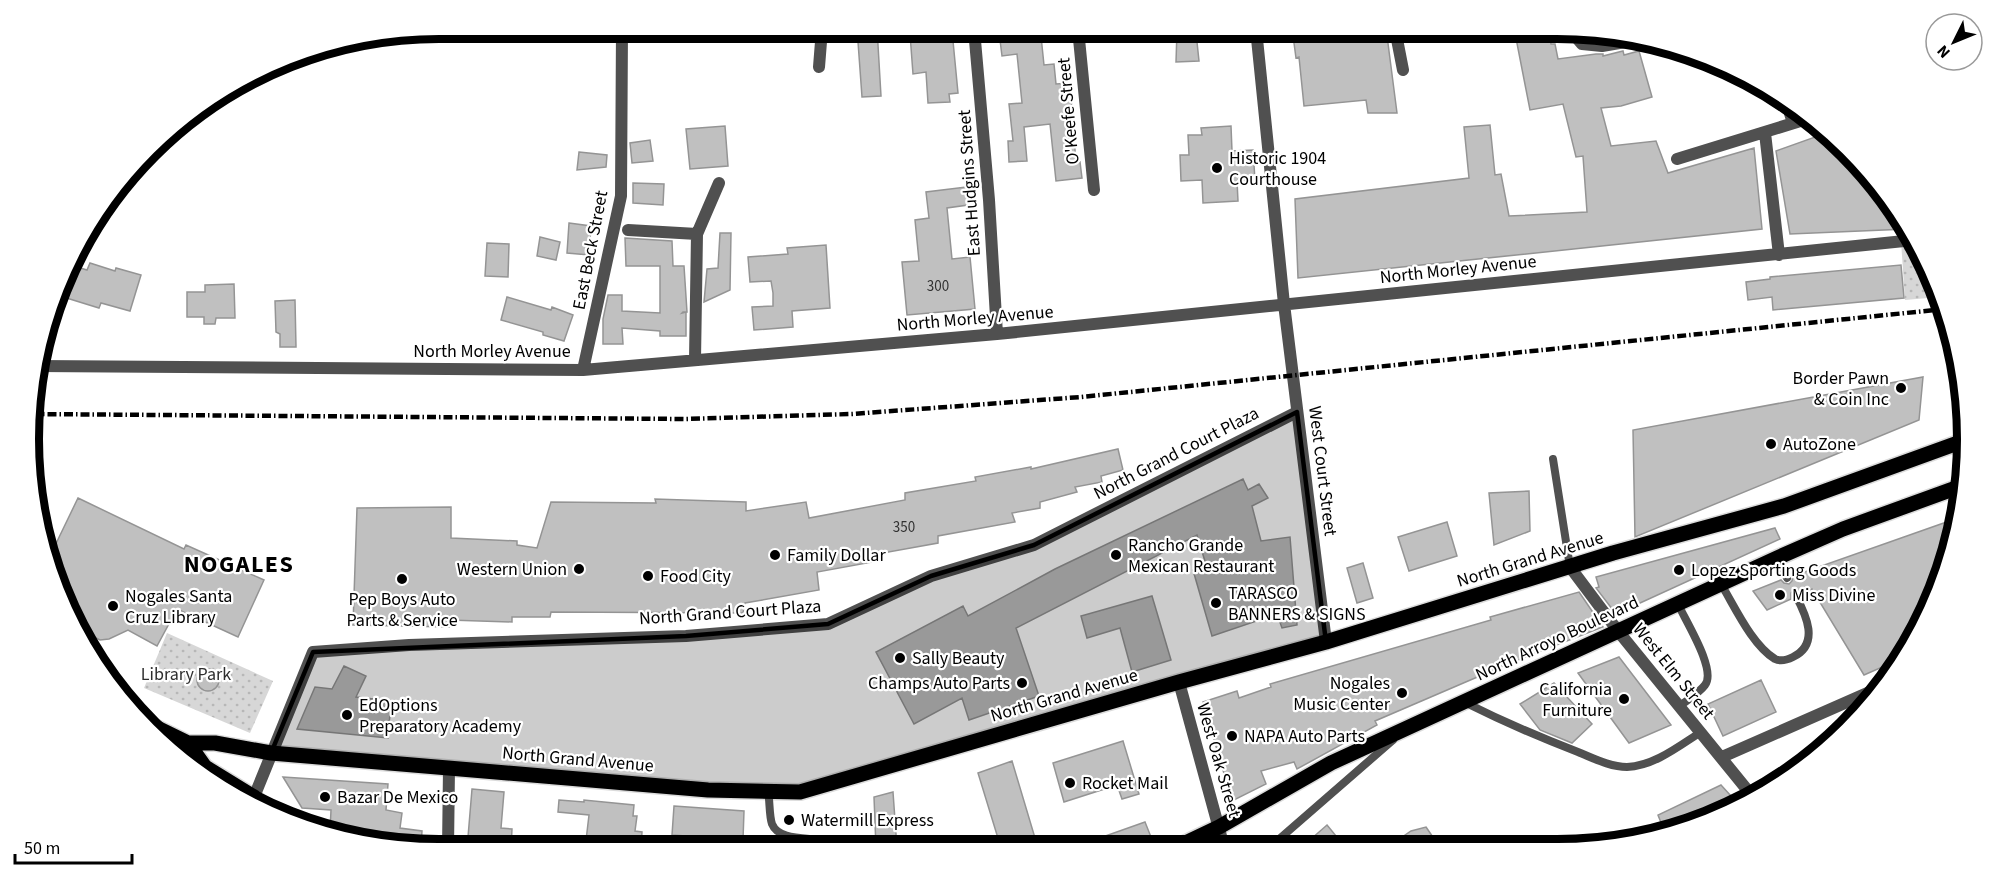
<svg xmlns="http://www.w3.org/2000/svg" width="1996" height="878" viewBox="0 0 1996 878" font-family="'Source Sans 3',sans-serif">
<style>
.green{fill:url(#green-dots)}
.building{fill:#c0c0c0;stroke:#949494;stroke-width:1.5}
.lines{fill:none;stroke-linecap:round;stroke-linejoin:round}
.primary-casing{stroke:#dbdbdb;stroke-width:18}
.lane{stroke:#505050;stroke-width:8}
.street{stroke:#505050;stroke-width:12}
.primary{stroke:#000;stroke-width:15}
.rail{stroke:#000;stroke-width:4.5;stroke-dasharray:9 3 1.5 3;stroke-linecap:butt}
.marked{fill:#000;fill-opacity:0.2;stroke:#000;stroke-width:4.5;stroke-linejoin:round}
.poi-dot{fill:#000;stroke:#fff;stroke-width:2}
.labels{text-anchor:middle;stroke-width:4.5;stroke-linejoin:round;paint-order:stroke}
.number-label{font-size:15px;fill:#303030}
.street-label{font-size:18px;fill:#000;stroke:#fff}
.poi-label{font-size:18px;fill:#000;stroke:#fff;text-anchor:start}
.park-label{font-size:18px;fill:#2e2e2e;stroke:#fff}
.district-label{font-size:24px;font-weight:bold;letter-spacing:1.5px;fill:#000;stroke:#fff}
.rim{fill:none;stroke:#000;stroke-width:8}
</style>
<defs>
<pattern id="green-dots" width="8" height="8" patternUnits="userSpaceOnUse" patternTransform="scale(1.5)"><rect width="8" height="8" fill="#d7d7d7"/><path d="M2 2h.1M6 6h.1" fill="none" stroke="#b7b7b7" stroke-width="1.8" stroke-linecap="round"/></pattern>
</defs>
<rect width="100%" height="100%" fill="#fff"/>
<path class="green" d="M1914,240l11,18 15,39 -35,3 -4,-59z
M167,633l106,48 -23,52 -106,-45z"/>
<path class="building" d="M857,28h20l4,68 -19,1z
M1238,28l1,13 -42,1 2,19 -23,1 1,-31z
M1292,28h94l11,85h-29l-2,-13 -62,6 -5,-49 -3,1z
M1514,28h34l3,16h4l3,15 38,-5h7v2l20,-5 1,4 15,-4 13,46 -31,9 -20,2 10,38 45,-5 12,32 86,-25 8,81 -464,49 -3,-79 174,-21 -5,-51 26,-2 5,50 6,-1 8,42 78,-4 -4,-56 -7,1 -13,-53 -33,6z
M1029,29l1,8 11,-1 3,29 10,-1 2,20 14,-1 6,80 4,-1 2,16 -26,3 -6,-57 -26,3 3,34 -18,1 -1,-21h5l-4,-37 13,-1 -5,-49 -15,2 -3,-24z
M935,32l1,10 17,-1 5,52 -9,1 1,8 -22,1 -2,-31 -13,2 -3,-40z
M725,126l3,40 -38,3 -4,-40z
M1231,126l1,25 21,-1 2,30 -18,1 1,20 -35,2 -1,-23 -21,1 -1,-26h9l-1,-20h14l-1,-7z
M1829,132l54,57 24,40 -117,5 -14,-83z
M650,140l3,21 -21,2 -2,-20z
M579,152l28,3 -1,12 -29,3z
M633,183l31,1 -1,21 -30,-2z
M966,187l2,18 -21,3 5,51 18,-2 5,52 -68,6 -5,-53 17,-1 -4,-41 14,-2 -3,-26z
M569,223l22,3 -2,29 -22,-2z
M720,233h11l-1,57 -26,12 3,-33 11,-1z
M540,237l20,5 -4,18 -19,-4z
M625,238l47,3 1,25h11l3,46h-4l-1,1 4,-1v24h-26v-5l-38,-3 1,16h-20v-25l5,-24h14v16l38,2v-47h-34z
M487,243l22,1 -1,33 -23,-1z
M826,245l4,63 -38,3 1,16 -39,3 -2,-23 21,-1v-13l-2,-12 -21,1 -2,-25 40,-3 -1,-6z
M90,263l25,8 1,-3 25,7 -11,36 -29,-8 -2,5 -39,-12 4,-11 7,2 6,-20 10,3z
M1901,265l3,33 -131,12 -1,-13 -24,3 -2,-18 24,-3v-2z
M234,284l1,34h-19l-1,6h-11v-7h-17v-25h18v-7z
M507,297l44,13 1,-3 21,8 -9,26 -21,-6v-3l-42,-12z
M295,300l1,47h-16v-13l-4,-2 -1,-31z
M1923,377l-4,43 -284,117 -2,-107z
M1118,449l5,21 -22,6 1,6 -27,5 2,5 -37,10v6l-28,5 3,9 -77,14v7l-61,11 1,7 -61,11 2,18 -74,13 -2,10 -192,-1 -1,5h-38v5l-63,-2v7l-96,-2 4,-117 94,-1v31l66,3v4l20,3 14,-46 105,1 -1,-4 91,3v9l60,-9 3,16 96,-18v-7l71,-12 -1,-4 56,-10v2z
M1243,479l5,11 11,-6 9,14 -16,8 9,35 29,-4 7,88 -15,3 -5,-14 -65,22 -19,-66 14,-2 -10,-33 -181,93 23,68 -70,24 -7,-22 -48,26 -38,-72 87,-46 5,10 87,-47z
M1529,491l1,40 -36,14 -5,-52z
M78,498l106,51 2,-4 78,35 -26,57 -61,-28 -20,37 -29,-16 -19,9 -9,1 -22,-11 -28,-73z
M1958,518l-12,53 -43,87 -39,17 -52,-86 -10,5 -3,-3 -5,-1 -3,3v6l-24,11 -14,-19 28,-11 3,3 5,1 3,-3 1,-5z
M1447,522l10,34 -48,15 -11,-34z
M1775,528l5,11 -164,75 -20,-26 3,-1 -3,-10z
M1363,563l10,35 -16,5 -10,-35z
M1579,592l24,35 -100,39 -128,55 2,4 -80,44 -3,-7 -33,9 5,13 -34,17 -29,-99 34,-11 2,7 32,-11 -1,-3 221,-64 -1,-3z
M1152,596l19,64 -39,12 -12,-44 -33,10 -6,-22z
M1619,657l52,68 -42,18 -51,-70z
M344,666l22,10 -10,21 35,4 -3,37 -91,-9 18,-42 17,2z
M197 680a11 11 0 1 1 22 0a11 11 0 1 1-22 0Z
M1761,680l15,32 -53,24 -15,-32z
M1554,683l38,41 -20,19 -32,-13 -20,-26z
M1123,741l16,53 -17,5 -5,-14 -53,17 -11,-39z
M1012,761l26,87h-37l-23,-75z
M283,777l105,7 -2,26 16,3 -2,15 22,3 -1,16 -91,-16 1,-21 -29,-2z
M1721,785l19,21 -76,24 -6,-15z
M472,789l32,3 -3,36 11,1 -1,20h-44z
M893,792l4,56h-21l-2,-51z
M559,800l25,2v-2l50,5 -1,11h4l-2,15 7,1 -1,17h-56l4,-34 -31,-3z
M674,806l70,5 -1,29 -71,-5z
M1145,822l8,20 -11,5 -65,1v-2z
M1327,825l18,22h-43z
M1426,827l13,19 -51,1 23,-16z"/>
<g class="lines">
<defs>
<path id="primary" d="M149,724l39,19h27l56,10 437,37 92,2 379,-110 147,-40 287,-89 171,-47 182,-66
M188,743l17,24 49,30 18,15
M1177,847l42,-20 112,-64 446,-205 66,-29 121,-44"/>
</defs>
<use href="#primary" class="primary-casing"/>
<path class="lane" d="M1553,459l17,108
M1777,558l10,20
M1721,584c14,23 31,61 54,75 6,3 12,1 18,-2 27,-13 13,-42 3,-61
M1678,604c7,16 39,66 27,81 -6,8 -18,15 -25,21
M1464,702c38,19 75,35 114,50 15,6 32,15 49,15 27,-1 52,-21 74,-35
M768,791c2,10 1,24 4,33 9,22 53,9 73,24
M1751,795l19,-9
M1270,847l123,-107"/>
<path class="street" d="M974,29l15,171 8,134
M1078,29l16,161
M1256,29l28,275 42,338
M1395,29l8,41
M1571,31l11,13 20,2 29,-5
M819,67l3,-38
M1786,101l7,22
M1765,133l14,122
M1677,159l133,-41
M628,230l69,4
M695,360l2,-126 22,-51
M36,366l547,4 414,-36 917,-94
M583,370l38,-174 1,-167
M1570,567l48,64 135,166
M1179,682l45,165
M180,756l8,-13
M1722,757l159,-70
M254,797l59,-145 96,-7 277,-9 142,-12 103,-48 103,-31 263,-133
M448,849l1,-81"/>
<use href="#primary" class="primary"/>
<path class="rail" d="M31,414l653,5 168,-5 229,-17 864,-88"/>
</g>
<path class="marked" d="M1297,412l29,230 -526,150 -92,-2 -437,-37 42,-101 373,-16 142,-12 103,-48 103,-31z"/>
<g class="poi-dot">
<circle cx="1217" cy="168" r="6"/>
<circle cx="1901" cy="388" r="6"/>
<circle cx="1771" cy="444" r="6"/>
<circle cx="775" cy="555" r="6"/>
<circle cx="1116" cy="555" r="6"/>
<circle cx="579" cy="569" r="6"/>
<circle cx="1679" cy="570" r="6"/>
<circle cx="648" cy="576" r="6"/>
<circle cx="402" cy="579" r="6"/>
<circle cx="1780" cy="595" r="6"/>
<circle cx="1216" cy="603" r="6"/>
<circle cx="113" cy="606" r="6"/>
<circle cx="900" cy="658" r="6"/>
<circle cx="1022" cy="683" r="6"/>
<circle cx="1402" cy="693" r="6"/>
<circle cx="1624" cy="699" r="6"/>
<circle cx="347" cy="715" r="6"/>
<circle cx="1232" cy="736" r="6"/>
<circle cx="1070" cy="783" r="6"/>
<circle cx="325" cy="797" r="6"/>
<circle cx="789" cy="820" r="6"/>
</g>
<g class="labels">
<g class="number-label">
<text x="938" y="291">300</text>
<text x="904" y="532">350</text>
</g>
<g class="street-label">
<text transform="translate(1068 111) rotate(-95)" y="6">O'Keefe Street</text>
<text transform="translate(969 183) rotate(-94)" y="6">East Hudgins Street</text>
<text transform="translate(590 250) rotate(-79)" y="6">East Beck Street</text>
<text transform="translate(1458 269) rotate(-6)" y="6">North Morley Avenue</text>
<text transform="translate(975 318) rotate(-5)" y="6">North Morley Avenue</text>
<text x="492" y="357">North Morley Avenue</text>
<text transform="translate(1176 453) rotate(-27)" y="6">North Grand Court Plaza</text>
<text transform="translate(1323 471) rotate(83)" y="6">West Court Street</text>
<text transform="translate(1530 559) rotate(-17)" y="6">North Grand Avenue</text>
<text transform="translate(730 612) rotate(-4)" y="6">North Grand Court Plaza</text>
<text transform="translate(1557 638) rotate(-25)" y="6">North Arroyo Boulevard</text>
<text transform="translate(1674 671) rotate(51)" y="6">West Elm Street</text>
<text transform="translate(1064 695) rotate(-16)" y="6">North Grand Avenue</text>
<text transform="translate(578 759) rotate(5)" y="6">North Grand Avenue</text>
<text transform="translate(1219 760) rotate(74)" y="6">West Oak Street</text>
</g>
<g class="poi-label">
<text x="1229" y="164">Historic 1904<tspan x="1229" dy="21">Courthouse</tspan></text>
<text x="1889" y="384" text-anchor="end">Border Pawn<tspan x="1889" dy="21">&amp; Coin Inc</tspan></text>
<text x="1783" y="450">AutoZone</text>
<text x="1128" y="551">Rancho Grande<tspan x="1128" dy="21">Mexican Restaurant</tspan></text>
<text x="787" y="561">Family Dollar</text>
<text x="567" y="575" text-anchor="end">Western Union</text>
<text x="1691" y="576">Lopez Sporting Goods</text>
<text x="660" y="582">Food City</text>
<text x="1228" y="599">TARASCO<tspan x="1228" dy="21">BANNERS &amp; SIGNS</tspan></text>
<text x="1792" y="601">Miss Divine</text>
<text x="125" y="602">Nogales Santa<tspan x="125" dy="21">Cruz Library</tspan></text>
<text x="402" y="605" text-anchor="middle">Pep Boys Auto<tspan x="402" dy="21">Parts &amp; Service</tspan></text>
<text x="912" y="664">Sally Beauty</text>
<text x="1010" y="689" text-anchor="end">Champs Auto Parts</text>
<text x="1390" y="689" text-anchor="end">Nogales<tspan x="1390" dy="21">Music Center</tspan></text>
<text x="1612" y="695" text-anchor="end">California<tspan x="1612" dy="21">Furniture</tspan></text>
<text x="359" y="711">EdOptions<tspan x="359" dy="21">Preparatory Academy</tspan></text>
<text x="1244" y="742">NAPA Auto Parts</text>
<text x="1082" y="789">Rocket Mail</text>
<text x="337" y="803">Bazar De Mexico</text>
<text x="801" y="826">Watermill Express</text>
</g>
<g class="park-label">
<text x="186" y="680">Library Park</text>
</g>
<g class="district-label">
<text x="239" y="572">NOGALES</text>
</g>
</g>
<path d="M0 0H1996V878H0ZM439 39H1557A400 400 0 0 1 1957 439V439A400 400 0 0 1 1557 839H439A400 400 0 0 1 39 439V439A400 400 0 0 1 439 39Z" fill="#fff" fill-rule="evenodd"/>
<path class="rim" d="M439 39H1557A400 400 0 0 1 1957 439V439A400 400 0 0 1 1557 839H439A400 400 0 0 1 39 439V439A400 400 0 0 1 439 39Z"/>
<g transform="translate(1954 42) rotate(227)"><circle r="28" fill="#ffffff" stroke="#999999" stroke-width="1.5"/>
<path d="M0-4.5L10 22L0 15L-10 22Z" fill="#000000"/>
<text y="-9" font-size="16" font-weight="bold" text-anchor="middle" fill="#000000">N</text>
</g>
<path d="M15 854v9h117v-9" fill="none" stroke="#000000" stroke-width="3"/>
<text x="24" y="854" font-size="18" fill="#000000" stroke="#ffffff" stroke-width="4.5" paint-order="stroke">50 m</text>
</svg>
